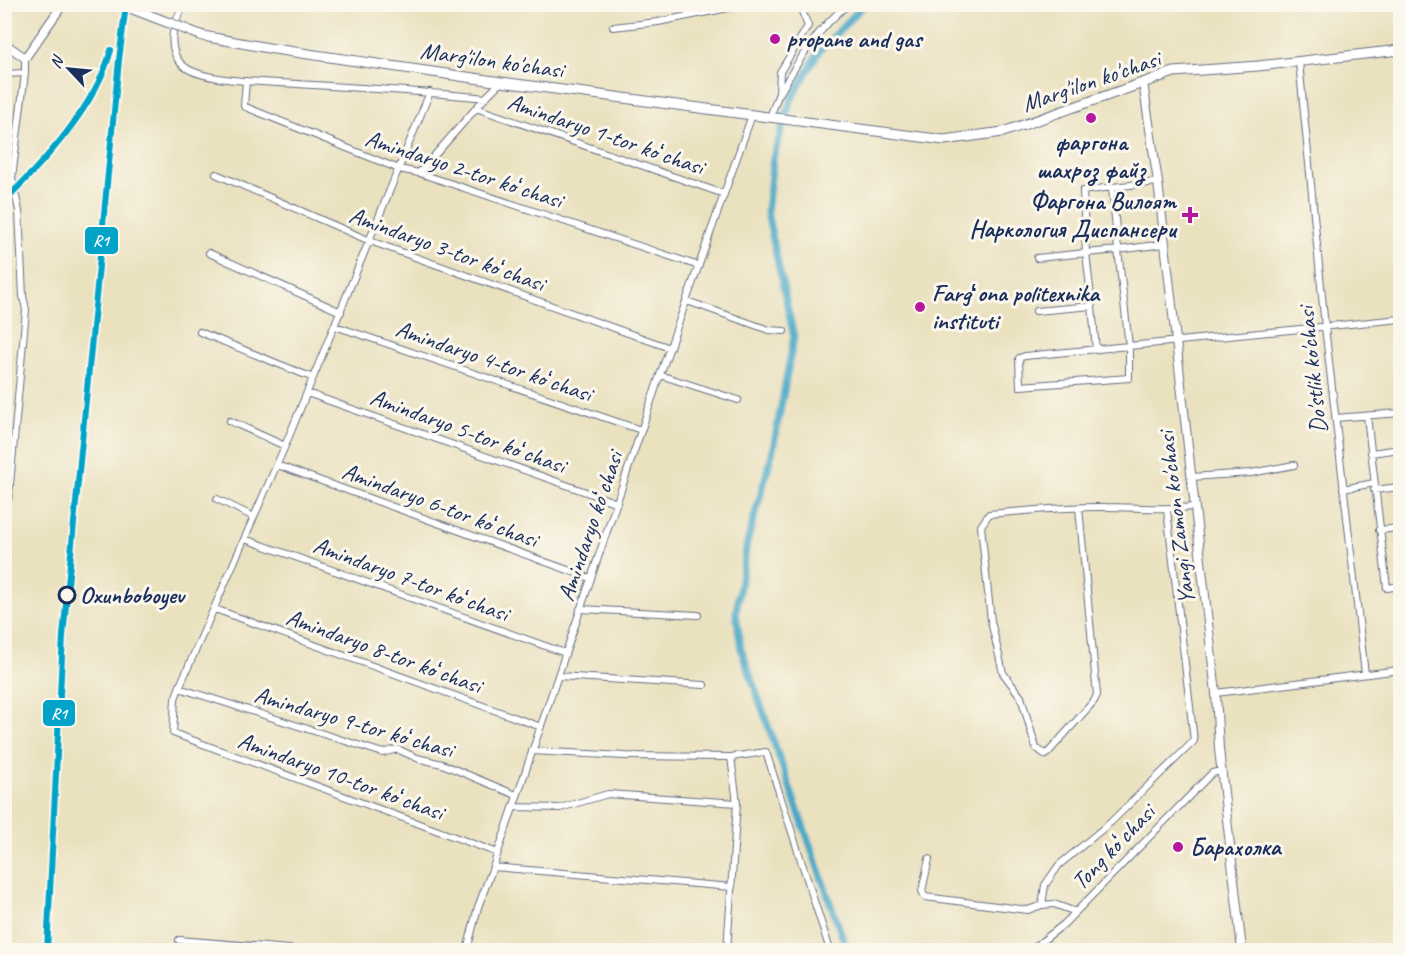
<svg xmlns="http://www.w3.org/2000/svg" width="1405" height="955" viewBox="0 0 1405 955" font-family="Caveat,sans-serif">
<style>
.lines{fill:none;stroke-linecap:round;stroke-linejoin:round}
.canal{stroke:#48a8c7;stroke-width:7}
.minor-casing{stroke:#636d80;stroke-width:8}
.tertiary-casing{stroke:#636d80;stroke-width:10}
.primary-casing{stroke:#636d80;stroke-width:11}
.minor{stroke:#fff;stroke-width:6}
.tertiary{stroke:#fff;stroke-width:8}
.primary{stroke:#fff;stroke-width:9}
.primary-bridge-casing{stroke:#636d80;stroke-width:11;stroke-linecap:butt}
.primary-bridge{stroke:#fff;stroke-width:9}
.rail-1-casing{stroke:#fbf7ec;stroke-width:10}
.rail-1{stroke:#01a3c8;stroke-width:6}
.poi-dot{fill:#b5179e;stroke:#fbf7ec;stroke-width:2}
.stop-dot{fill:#fbf7ec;stroke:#1b2f5e;stroke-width:3}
.labels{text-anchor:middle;stroke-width:6;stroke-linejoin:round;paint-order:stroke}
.poi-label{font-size:24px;font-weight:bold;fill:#1b2f5e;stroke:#fbf7ec;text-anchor:start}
.street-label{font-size:24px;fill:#1b2f5e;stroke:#fbf7ec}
.stop-label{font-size:24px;font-weight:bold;fill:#1b2f5e;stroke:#fbf7ec;text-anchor:start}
.line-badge{stroke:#fbf7ec;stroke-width:2}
.badge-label{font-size:16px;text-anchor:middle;font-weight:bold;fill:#fff}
</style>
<rect width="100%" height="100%" fill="#fbf7ec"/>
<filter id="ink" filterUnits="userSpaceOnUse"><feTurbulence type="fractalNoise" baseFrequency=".0167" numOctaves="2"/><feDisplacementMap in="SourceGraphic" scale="12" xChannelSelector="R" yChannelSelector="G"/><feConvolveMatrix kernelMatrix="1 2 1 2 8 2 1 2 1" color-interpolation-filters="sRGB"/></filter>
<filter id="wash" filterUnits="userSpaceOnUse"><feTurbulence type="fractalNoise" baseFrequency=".008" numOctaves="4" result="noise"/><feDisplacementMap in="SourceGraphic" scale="24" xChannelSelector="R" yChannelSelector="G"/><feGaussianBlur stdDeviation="1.35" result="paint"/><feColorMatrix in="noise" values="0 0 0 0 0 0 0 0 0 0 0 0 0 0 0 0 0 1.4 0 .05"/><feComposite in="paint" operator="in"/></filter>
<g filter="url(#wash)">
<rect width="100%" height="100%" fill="#eae1bf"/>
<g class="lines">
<path class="canal" d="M847,950l-106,-301 -5,-37 11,-69 25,-89 22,-117 -27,-125 6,-54 18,-58 29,-50 45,-46"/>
</g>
</g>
<g filter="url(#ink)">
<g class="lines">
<defs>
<path id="minor" d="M187,4c-17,16 -22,52 1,65 22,13 82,13 109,15 63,4 125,7 188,14
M4,11l6,-7
M613,27l45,-5 90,-18
M1299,62l26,265 40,347
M4,74l21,-1
M246,81l-2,25 4,2 151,61 20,4 280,93
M430,92l-145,354 -106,242 -4,11 -2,34 325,120
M780,93c18,-32 39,-67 69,-89
M476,108l248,86
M770,117l9,-24 1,-21 28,-46 -9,-22
M419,173l66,-75 16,-16
M216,174l154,67 300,107
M1112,187l46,-5
M209,253l132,59
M1037,258l49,-5 -3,-62 29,-4 6,63 46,-6
M687,301l82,29 15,1
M1092,306l4,44
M1036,311l56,-5 -6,-53 32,-3 11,96 -104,10 -6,2 1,28 109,-8v-32l271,-27
M335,326l306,104
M200,332l113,46
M660,375l78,25
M307,393l310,110
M1367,416l20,172 13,-2
M1335,418l65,-5
M230,421l55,25
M1371,453l29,-4
M277,465l313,113
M1191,477l60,-4 43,-8
M1343,489l31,-6
M1374,490l26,-3
M217,499l37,18
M1079,508l18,187 -3,6 -48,54 -10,-7 -15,-51 -18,-24 -12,-52 -10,-95 8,-12c39,-3 78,-8 117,-7 30,0 58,3 88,0
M4,512l5,-17 17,-185 -3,-14 -4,-85 -7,-33 13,-105v-15
M1379,530l21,-2
M245,539l320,114
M215,609l326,118
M580,609l118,6
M558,676l146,9
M179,688l204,65 14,-4 20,9 25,6 74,31
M1216,693l184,-23
M532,751l93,5 106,1
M513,807l47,1 48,-14 129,9
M929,859l-7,32 3,6 103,13 14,-5 3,-20 14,-20 52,-43 83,-81 -27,-231
M493,867l239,20
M1042,905l12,-1 22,8
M179,940l122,10
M467,950l11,-43 15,-40 167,-492 92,-260
M727,950l10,-147 -6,-46 35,-5 64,198
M1031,950l33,-26 148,-151 10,-2"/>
<path id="tertiary" d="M4,43l21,15 38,-54
M1143,83l15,99 58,511 3,56 23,201"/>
<path id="primary" d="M203,36l71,13 227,33 443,58 59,-8 171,-60 84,-6 142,-16"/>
</defs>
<use href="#minor" class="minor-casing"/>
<use href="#tertiary" class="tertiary-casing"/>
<use href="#primary" class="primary-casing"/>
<use href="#minor" class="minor"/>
<use href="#tertiary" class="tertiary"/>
<use href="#primary" class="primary"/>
<defs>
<path id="primary-bridge" d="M120,4l83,32"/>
</defs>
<use href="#primary-bridge" class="primary-bridge-casing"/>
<use href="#primary-bridge" class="primary-bridge"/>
<defs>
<path id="rail-1" d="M4,201c41,-40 92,-95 107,-151
M47,950l16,-314 56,-576 7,-56"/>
</defs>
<use href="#rail-1" class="rail-1-casing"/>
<use href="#rail-1" class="rail-1"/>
</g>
</g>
<g class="poi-dot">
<circle cx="775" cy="39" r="6"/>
<circle cx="1091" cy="118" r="6"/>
<path d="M1187 206h6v6h6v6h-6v6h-6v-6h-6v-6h6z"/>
<circle cx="920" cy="307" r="6"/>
<circle cx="1178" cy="847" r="6"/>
</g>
<circle class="stop-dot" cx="67" cy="595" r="8"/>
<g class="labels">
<g class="poi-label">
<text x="787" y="47">propane and gas</text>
<text x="1091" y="150" text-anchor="middle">фаргона<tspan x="1091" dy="28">шахроз файз</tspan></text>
<text x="1176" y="209" text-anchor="end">Фаргона Вилоят<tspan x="1176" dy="28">Наркология Диспансери</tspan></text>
<text x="932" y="301">Fargʻona politexnika<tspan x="932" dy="28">instituti</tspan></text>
<text x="1190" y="855">Барахолка</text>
</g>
<g class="street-label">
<text transform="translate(492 60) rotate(8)" y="8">Marg'ilon ko'chasi</text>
<text transform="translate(1091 81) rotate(-19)" y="8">Marg'ilon ko'chasi</text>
<text transform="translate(606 134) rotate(19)" y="8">Amindaryo 1-tor koʻchasi</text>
<text transform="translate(464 169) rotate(18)" y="8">Amindaryo 2-tor koʻchasi</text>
<text transform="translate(447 249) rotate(20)" y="8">Amindaryo 3-tor koʻchasi</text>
<text transform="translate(494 361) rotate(19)" y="8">Amindaryo 4-tor koʻchasi</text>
<text transform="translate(1312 370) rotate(-96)" y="8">Do'stlik ko'chasi</text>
<text transform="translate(468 431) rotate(20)" y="8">Amindaryo 5-tor koʻchasi</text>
<text transform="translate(440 505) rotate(20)" y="8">Amindaryo 6-tor koʻchasi</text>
<text transform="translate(1176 518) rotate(-97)" y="8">Yangi Zamon ko'chasi</text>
<text transform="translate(590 526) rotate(-71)" y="8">Amindaryo koʻchasi</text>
<text transform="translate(411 579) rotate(20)" y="8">Amindaryo 7-tor koʻchasi</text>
<text transform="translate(384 651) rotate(20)" y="8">Amindaryo 8-tor koʻchasi</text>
<text transform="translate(354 722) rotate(16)" y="8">Amindaryo 9-tor koʻchasi</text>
<text transform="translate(341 776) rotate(20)" y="8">Amindaryo 10-tor koʻchasi</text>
<text transform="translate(1113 847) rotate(-46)" y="8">Tong koʻchasi</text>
</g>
<g class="stop-label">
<text x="80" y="603">Oxunboboyev</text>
</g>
</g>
<g class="line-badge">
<rect x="84" y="226" width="35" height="29" rx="6" fill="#01a3c8"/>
<rect x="42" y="699" width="34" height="28" rx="6" fill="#01a3c8"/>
</g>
<g class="badge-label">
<text x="101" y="246">R1</text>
<text x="59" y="719">R1</text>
</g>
<rect width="1405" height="955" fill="none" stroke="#fbf7ec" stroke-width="24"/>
<g transform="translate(69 69) rotate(296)" stroke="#fbf7ec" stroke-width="4.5" paint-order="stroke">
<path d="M0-4.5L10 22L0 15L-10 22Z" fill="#1b2f5e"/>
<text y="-9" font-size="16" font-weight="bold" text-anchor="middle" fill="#1b2f5e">N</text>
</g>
</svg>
